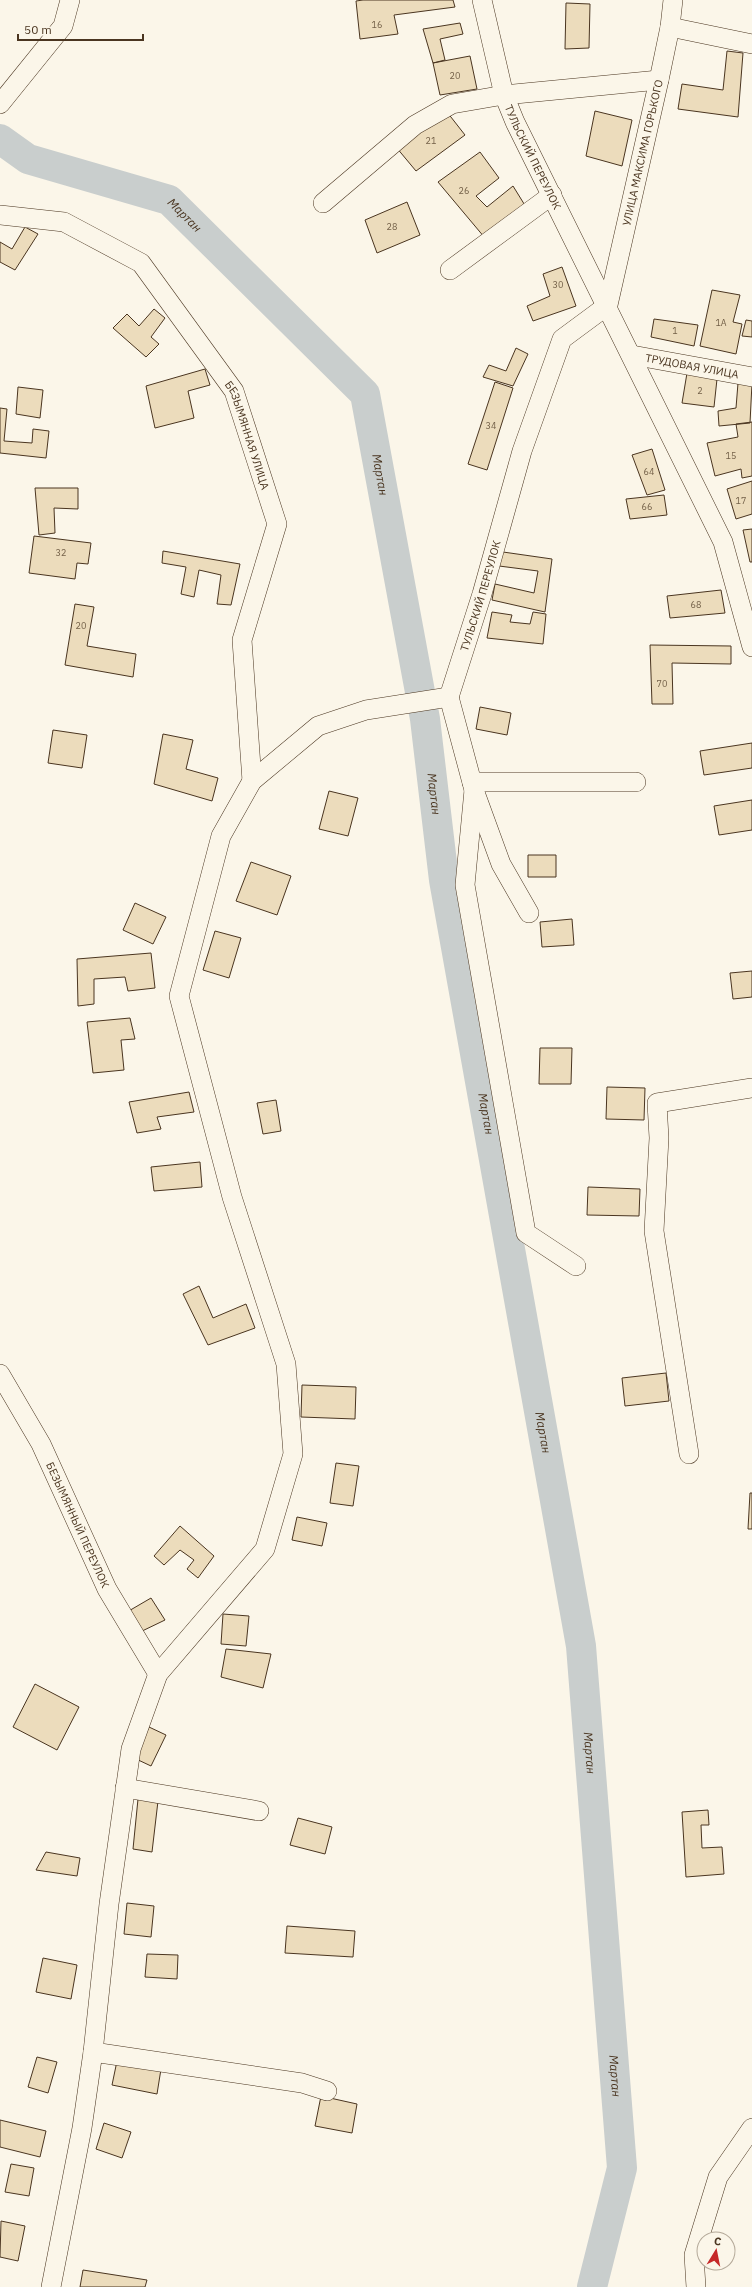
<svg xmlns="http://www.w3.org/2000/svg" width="752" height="2287" viewBox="0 0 752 2287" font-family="'IBM Plex Sans',sans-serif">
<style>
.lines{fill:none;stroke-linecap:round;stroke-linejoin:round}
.river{stroke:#c9cecd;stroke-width:30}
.building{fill:#ecdcbc;stroke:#4a3520}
.minor-casing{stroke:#4a3520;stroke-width:20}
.minor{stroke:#fbf6e9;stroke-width:19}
.labels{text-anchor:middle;stroke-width:3;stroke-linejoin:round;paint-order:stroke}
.number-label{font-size:9px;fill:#725f47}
.street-label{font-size:11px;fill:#4a3520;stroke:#fbf6e9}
.water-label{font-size:12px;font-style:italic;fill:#4a3520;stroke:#fbf6e9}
</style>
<rect width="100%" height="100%" fill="#fbf6e9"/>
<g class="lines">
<path class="river" id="s1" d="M0,139l28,20 141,41 196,194 60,325 19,161 137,766 41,522 -30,119"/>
</g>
<path class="building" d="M363,0h90l2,7 -61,8 4,19 -38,5 -4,-38z
M566,3l24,1 -1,44 -24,1z
M460,23l3,11 -23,5 5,21 -12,3 -10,-34z
M727,51l16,2 -5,64 -60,-8 4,-25 41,6z
M470,56l7,33 -37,6 -7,-32z
M595,111l37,9 -10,46 -36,-10z
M447,112l18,23 -49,36 -20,-24z
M480,152l19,26 -23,18 11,11 26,-21 13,21 -41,31 -47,-56z
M407,202l13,33 -43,18 -12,-33z
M25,227l13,7 -23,36 -15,-8v-20l12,7z
M562,267l14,39 -43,15 -6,-15 23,-10 -7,-22z
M712,290l28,5 -7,27 9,2 -6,30 -36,-8z
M154,309l11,9 -14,19 8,7 -13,13 -33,-29 14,-14 12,12z
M654,319l44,6 -4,21 -43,-9z
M746,320l6,1v16l-10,-1z
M516,348l12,6 -15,32 -30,-9 6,-12 17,6z
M205,369l5,16 -22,6 6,27 -39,10 -9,-42z
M687,373l30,6 -3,28 -32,-4z
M495,382l18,6 -26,82 -19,-6z
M738,383h14l-2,40 -31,3 -1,-15 18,-3z
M18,387l25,3 -3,28 -24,-4z
M0,408l7,1 -3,32 28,2 1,-14 16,2 -3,27 -46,-5z
M752,422v54l-10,2 -1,-9 -26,7 -8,-33 31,-6 -2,-13z
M652,449l13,41 -18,5 -15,-40z
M752,481v33l-16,5 -9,-30z
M35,488h43v21l-24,-1 1,25 -16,2z
M664,495l3,20 -37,4 -4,-20z
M752,529v33h-2l-7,-32z
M34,536l57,7 -3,21 -11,-1 -2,16 -46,-6z
M163,551l77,13 -9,41 -14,-1 4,-29 -22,-5 -5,27 -13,-3 5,-27 -24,-4z
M503,552l49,7 -7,53 -53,-12 3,-16 39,9 4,-22 -39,-5z
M721,590l4,23 -55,5 -3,-22z
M75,604l19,3 -7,39 49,8 -3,23 -68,-12z
M492,612l20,3 -2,7 20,2 3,-12 13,2 -3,30 -56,-6z
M650,645l81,1v18l-59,-1 1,41h-21z
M480,707l31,6 -4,22 -31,-6z
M53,730l34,5 -5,33 -34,-5z
M163,734l30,6 -7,29 32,9 -6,23 -58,-17z
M752,743v25l-48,7 -4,-24z
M329,791l29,7 -10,38 -29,-7z
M752,800v30l-33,5 -5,-29z
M528,855h28v22h-28z
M251,862l40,14 -14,39 -41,-14z
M135,903l31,14 -13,27 -30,-14z
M572,919l2,26 -32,2 -2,-25z
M215,931l26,7 -12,40 -26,-8z
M151,953l4,35 -27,3 -3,-14 -31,2v25l-16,2 -1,-47z
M752,971v26l-19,2 -3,-26z
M130,1018l5,21 -14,1 3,30 -31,3 -6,-51z
M540,1048h32l-1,36h-32z
M607,1087l38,1 -1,32 -38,-1z
M189,1092l5,20 -37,5 4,12 -24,4 -8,-31z
M276,1100l5,31 -18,3 -6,-31z
M200,1162l2,25 -48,4 -3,-24z
M588,1187l52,2 -1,27 -52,-1z
M199,1286l14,32 33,-14 9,24 -47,17 -25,-51z
M666,1373l3,28 -44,5 -3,-28z
M302,1385l54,2 -1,32 -54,-2z
M336,1463l23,3 -6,40 -23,-3z
M750,1493h2v36h-4z
M297,1517l30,6 -5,23 -30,-6z
M180,1526l34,30 -16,22 -11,-9 7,-9 -14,-10 -16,15 -10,-9z
M151,1598l14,22 -27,13 -11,-21z
M223,1614l26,2 -3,30 -25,-2z
M226,1649l45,5 -8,34 -42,-11z
M35,1684l44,23 -22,43 -44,-23z
M149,1727l17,8 -15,31 -17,-8z
M138,1799l20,2 -6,51 -19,-3z
M708,1810l1,15h-8l1,23 20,-1 2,27 -38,3 -4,-65z
M298,1818l34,9 -7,27 -35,-9z
M46,1852l34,6 -3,18 -41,-6z
M127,1903l27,3 -3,31 -27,-3z
M287,1926l68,5 -2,26 -68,-4z
M147,1954l31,1 -1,24 -32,-2z
M43,1958l34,7 -6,34 -35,-7z
M37,2057l20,5 -9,31 -20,-6z
M117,2061l44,8 -4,25 -45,-9z
M321,2096l36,8 -5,29 -37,-7z
M0,2120l46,11 -6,26 -40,-10z
M104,2123l27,9 -9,26 -26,-9z
M11,2164l23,4 -5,28 -24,-4z
M1,2221l24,5 -7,35 -18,-4z
M83,2270l64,10 -2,7h-65z"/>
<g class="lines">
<defs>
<g id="minor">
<path id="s2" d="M482,0l22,95 11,27 208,420 29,105"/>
<path d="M670,27l82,17"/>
<path d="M0,104l63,-78 7,-26"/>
<path d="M323,203l92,-78 37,-21 52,-9 155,-15"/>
<path id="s3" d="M0,215l64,7 77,41 93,128 43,133 -35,116 10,141"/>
<path d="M450,270l102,-75"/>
<path id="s4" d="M632,355l120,22"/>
<path id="s5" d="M449,697l33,-103 40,-143 40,-112 46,-34 51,-225 11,-53 3,-27"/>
<path d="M449,697l25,93 27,74 28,49"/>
<path d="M472,782h164"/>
<path d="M474,790l-9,95 61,348 50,33"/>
<path id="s6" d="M0,1374l41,70 66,145 51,85"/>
<path d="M689,1454l-35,-223 5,-93 -2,-35 95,-15"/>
<path d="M125,1788l134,23"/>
<path d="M93,2052l209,31 25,8"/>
<path d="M51,2287l31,-159 11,-76 16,-148 22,-155 27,-75 107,-125 28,-95 -7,-90 -54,-167 -53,-201 42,-160 31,-55 66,-55 48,-16 83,-13"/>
<path d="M696,2287l-2,-32 24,-78 34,-49"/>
</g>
</defs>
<use href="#minor" class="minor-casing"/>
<use href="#minor" class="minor"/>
</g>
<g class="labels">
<g class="number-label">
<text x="377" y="28">16</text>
<text x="455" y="79">20</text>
<text x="431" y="144">21</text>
<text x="464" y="194">26</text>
<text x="392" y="230">28</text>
<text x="558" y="288">30</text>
<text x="721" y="326">1А</text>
<text x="675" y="334">1</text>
<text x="700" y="394">2</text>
<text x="491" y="429">34</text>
<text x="731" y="459">15</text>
<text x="649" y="475">64</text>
<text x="741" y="504">17</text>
<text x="647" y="510">66</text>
<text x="61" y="556">32</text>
<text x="696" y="608">68</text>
<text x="81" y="629">20</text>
<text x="662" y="687">70</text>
</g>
<g class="street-label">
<text dy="4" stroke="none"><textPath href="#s5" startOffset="589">УЛИЦА МАКСИМА ГОРЬКОГО</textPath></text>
<text dy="4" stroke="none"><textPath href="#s2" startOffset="166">ТУЛЬСКИЙ ПЕРЕУЛОК</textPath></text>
<text dy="4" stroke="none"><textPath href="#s4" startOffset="61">ТРУДОВАЯ УЛИЦА</textPath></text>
<text dy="4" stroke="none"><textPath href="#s3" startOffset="356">БЕЗЫМЯННАЯ УЛИЦА</textPath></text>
<text dy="4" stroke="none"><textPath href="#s5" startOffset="106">ТУЛЬСКИЙ ПЕРЕУЛОК</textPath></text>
<text dy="4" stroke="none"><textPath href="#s6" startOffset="170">БЕЗЫМЯННЫЙ ПЕРЕУЛОК</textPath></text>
</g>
<g class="water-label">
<text dy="4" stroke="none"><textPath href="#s1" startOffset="203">Мартан</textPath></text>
<text dy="4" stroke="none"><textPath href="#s1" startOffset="539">Мартан</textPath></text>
<text dy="4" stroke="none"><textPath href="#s1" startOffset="863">Мартан</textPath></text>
<text dy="4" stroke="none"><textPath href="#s1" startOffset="1187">Мартан</textPath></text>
<text dy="4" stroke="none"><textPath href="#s1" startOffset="1511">Мартан</textPath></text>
<text dy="4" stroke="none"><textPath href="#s1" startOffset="1835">Мартан</textPath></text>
<text dy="4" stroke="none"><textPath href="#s1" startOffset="2159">Мартан</textPath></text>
</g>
</g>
<g transform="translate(716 2251) rotate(10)"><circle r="19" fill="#fbf6e9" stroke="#b4a999"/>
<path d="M0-3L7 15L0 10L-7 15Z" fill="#c62828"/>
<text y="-6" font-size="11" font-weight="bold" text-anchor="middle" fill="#4a3520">С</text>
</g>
<path d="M18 34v6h125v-6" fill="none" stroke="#4a3520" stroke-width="2"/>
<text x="24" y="34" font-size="12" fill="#4a3520" stroke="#fbf6e9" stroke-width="3" paint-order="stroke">50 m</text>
</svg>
